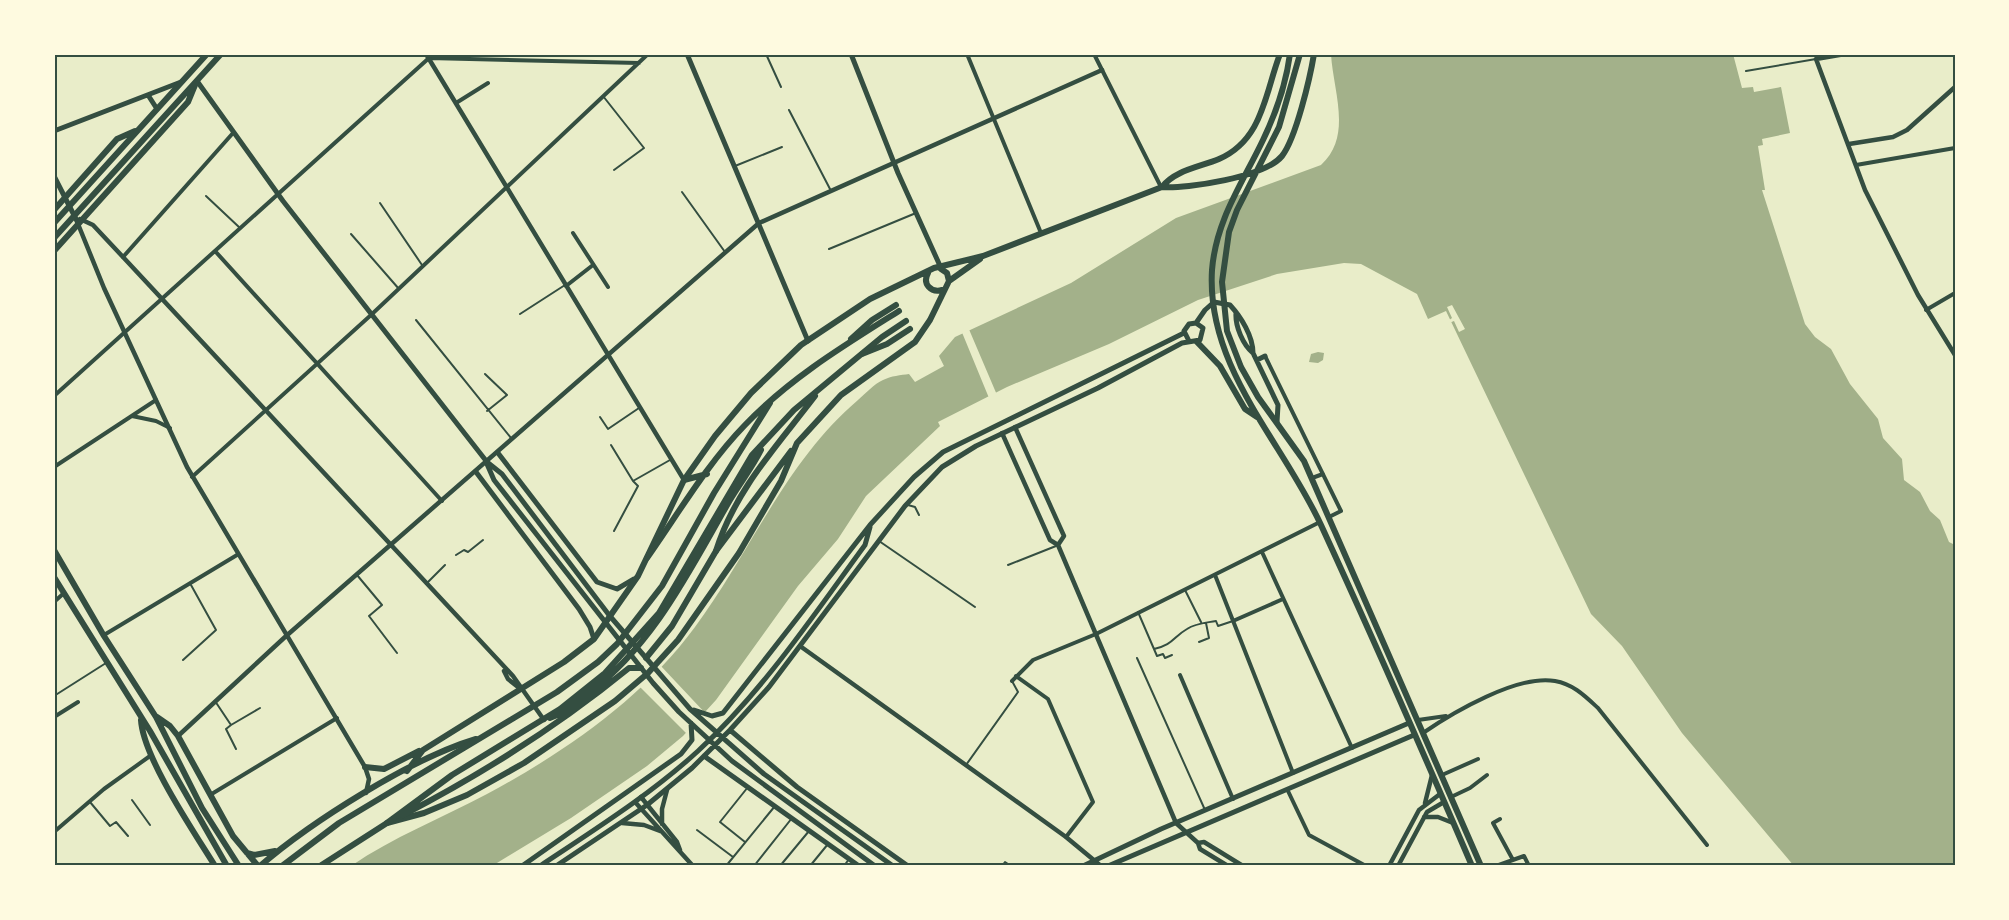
<svg xmlns="http://www.w3.org/2000/svg" width="2009" height="920" viewBox="0 0 2009 920" font-family="Georgia,serif">
<style>
.water{fill:#a3b18a}
.pier{fill:#e9edc9}
.lines{fill:none;stroke-linecap:round;stroke-linejoin:round}
.service{stroke:#344e41;stroke-width:2}
.minor{stroke:#344e41;stroke-width:4}
.tertiary{stroke:#344e41;stroke-width:4.5}
.secondary{stroke:#344e41;stroke-width:5}
.primary{stroke:#344e41;stroke-width:6}
.trunk{stroke:#344e41;stroke-width:6}
.neatline{fill:none;stroke:#344e41;stroke-width:2}
</style>
<rect width="100%" height="100%" fill="#e9edc9"/>
<path class="water" d="M1331,54h402l9,34 11,-1 1,5 27,-5 9,46 -28,6 1,6 -5,1 7,44h-3l43,134 10,13 16,12 19,35 28,35 5,19 19,21 2,21 16,12 10,19 10,9 9,22 6,3v321h-161l-112,-133 -60,-87 -31,-32 -145,-303 -18,8 -11,-25 -56,-30 -17,-1 -67,11 -79,26 -89,44 -102,43 -69,35 2,4 -74,70 -28,43 -40,47 -82,114 -33,36 -36,30 -76,52 -79,48h-141c42,-29 91,-48 136,-72 78,-42 155,-95 208,-167 55,-74 91,-166 163,-227 8,-7 16,-16 25,-20 8,-4 18,-5 26,-6l6,8 29,-16 -5,-10 16,-19 116,-54 105,-65 145,-53c32,-29 12,-74 10,-111z
M1318,352l6,1 -1,7 -5,3 -9,-1 2,-8z"/>
<path class="pier" d="M1452,305l13,24 -6,3 -5,-11 -5,2 -1,-2 4,-3 -5,-11z
M968,327l29,68 -8,3 -28,-68z
M660,665l47,50 -19,20 -49,-49z"/>
<g class="lines">
<path class="service" d="M766,54l15,33
M1746,71l70,-12
M603,96l41,52 -30,22
M789,110l41,79
M735,166l47,-19
M682,192l43,60
M206,196l34,32
M380,203l42,62
M351,234l48,55
M829,249l87,-36
M520,314l45,-29
M416,320l95,118
M485,374l22,21 -20,16
M600,417l8,12 31,-21
M611,445l22,36 37,-21
M908,505l7,2 4,8
M614,531l24,-45 -5,-5
M879,541l96,66
M456,555l8,-5 4,2 15,-12
M1008,565l48,-19
M357,575l25,30 -13,11 28,37
M428,582l17,-17
M1185,590l16,32
M1138,612l19,44 6,-2 2,4 7,-3
M1199,642l10,-4 -3,-15
M1154,649c19,-4 19,-12 33,-20 9,-6 18,-6 29,-8l2,5 15,-5
M1137,658l68,152
M183,660l33,-30 -25,-45
M54,696l52,-33
M215,701l16,24 29,-17
M231,725l-5,4 10,20
M966,765l52,-73 -6,-11
M132,800l18,25
M90,802l20,24 6,-4 12,14
M697,830l36,27
M745,842l-25,-20 28,-35
M726,866l49,-60
M754,866l38,-48
M780,866l29,-35
M810,866l18,-22
M844,866l5,-7
M1002,866l3,-4 6,4"/>
<path class="minor" d="M967,54l74,179
M1094,54l67,133
M456,103l32,-20
M1856,165l99,-17
M573,233l35,54
M215,251l227,250
M123,257l110,-124
M566,286l27,-21
M1926,310l29,-17
M1265,356l76,155 -12,6
M54,396l375,-338 210,5
M132,416l24,5 14,7
M54,467l102,-67
M192,477l179,-162 277,-261
M1312,478l11,-4
M1262,552l90,196
M1215,575l78,198
M54,602l10,-9
M1233,621l50,-22
M104,635l133,-80
M1180,675l53,124
M1016,676l32,23 45,103 -27,35
M1012,681l21,-21 63,-26 224,-112
M54,717l24,-15
M1418,720l28,-4
M1423,733c29,-20 95,-59 132,-52 18,3 30,15 43,27l109,137
M1442,775l36,-16
M1288,791l21,44 57,31
M210,795l127,-77
M1451,797l19,-9 17,-13
M1500,819l-7,4 20,37
M54,832l50,-43 46,-33
M1496,866l28,-10 5,10"/>
<path class="tertiary" d="M426,54l258,426
M1845,54l-29,5 49,131 53,105 37,60
M1849,144l44,-7 14,-7 48,-43
M80,219l13,6 30,32 390,419 31,44
M78,224l26,64 83,179 178,300 4,12 -3,14
M1015,427l49,109 -6,9
M1002,433l48,107 8,5 118,278 22,20 2,6 28,17
M800,646l266,191 35,29
M504,671l4,8 10,8
M178,736l107,-99 474,-414 343,-153
M641,797l36,45 3,8
M635,802l58,64
M1425,803l7,-28
M1424,817h14l15,6
M622,823l22,2 16,6
M662,824v-15l5,-19
M1198,843l6,-1 39,24
M1389,866l30,-56 21,-16
M1398,866l29,-54 17,-10"/>
<path class="secondary" d="M687,54l121,287
M851,54l47,119 43,95
M197,81l86,120 204,261 15,12 107,141 81,94 74,65 129,92
M148,95l9,14
M54,131l127,-49
M54,176l24,47
M1236,313c-1,13 7,32 17,40l25,52 -1,17
M1196,323l9,-13 9,-8 16,3c11,12 23,31 23,48
M1257,360l8,-4
M498,453l99,129 20,7 17,-10
M487,464l7,16 159,203 26,29 53,49 143,105
M476,472l103,137 11,18 4,12
M694,710l18,6 11,-3 147,-188 44,-48 29,-25 241,-119
M730,730l67,57 111,79
M704,756l155,110
M522,866l159,-112 11,-14 -1,-17
M540,866c54,-36 110,-71 158,-115 65,-60 115,-135 167,-206l5,-18
M556,866l91,-61 45,-37 38,-38 39,-43 136,-181 37,-39 34,-21 122,-58 84,-45 18,-3 3,-12 -7,-5 -7,1 -5,7 5,10
M1083,866l78,-37 248,-106
M1108,866l306,-131"/>
<path class="primary" d="M1290,54c-4,30 -14,59 -27,86 -21,44 -47,80 -51,130 -6,98 71,172 109,255 52,113 102,227 151,341
M1300,54l-21,73 -42,83 -8,22 -7,50 5,49 14,36 17,30 46,64 177,405
M1162,187c13,-17 38,-20 57,-28 44,-19 46,-66 61,-105
M54,210l63,-71 18,-8
M54,223l153,-169
M54,238l167,-184
M54,251l134,-149 7,-17
M928,273c-6,11 3,20 14,17
M949,281l31,-22
M851,339l21,-19 24,-15
M1197,342l23,24 25,43 12,8
M862,354l25,-10 23,-15
M54,550l50,86 52,81 46,91 37,58
M54,577l96,154 77,135
M646,658l26,-32 44,-75 75,-100
M157,717l13,9 8,10 55,100 25,30
M141,720c2,37 53,112 74,146
M365,767l19,2 35,-18
M407,771l16,-21 141,-88 30,-23 44,-63 46,-96 31,-44 36,-43 50,-48 69,-46 64,-31 49,-12 179,-69c25,2 103,-10 120,-31 14,-18 28,-78 32,-102
M387,823l37,-10 43,-18 57,-32 91,-62 33,-28 30,-33 61,-87 42,-72 16,-38 44,-48 74,-53 15,-22 19,-39 -2,-8 -6,-4
M247,853l7,2 21,-4
M260,866c51,-44 152,-108 216,-127"/>
<path class="trunk" d="M684,480l23,-6
M716,551c19,-61 61,-105 99,-155
M647,558c31,-44 60,-94 98,-133 45,-47 100,-80 154,-114
M550,718c15,-5 26,-15 38,-24 67,-51 101,-123 142,-194 10,-17 22,-32 31,-50
M403,815c81,-42 155,-89 226,-147h12
M282,866l57,-43 218,-131 41,-30 19,-18 45,-58 52,-93 56,-90
M320,866l67,-43 65,-48 108,-66 45,-36 54,-60 93,-158 42,-45 88,-73 24,-16"/>
</g>
<rect width="2009" height="920" fill="none" stroke="#fefae0" stroke-width="111"/>
<rect x="56" y="56" width="1898" height="808" class="neatline"/>
</svg>
